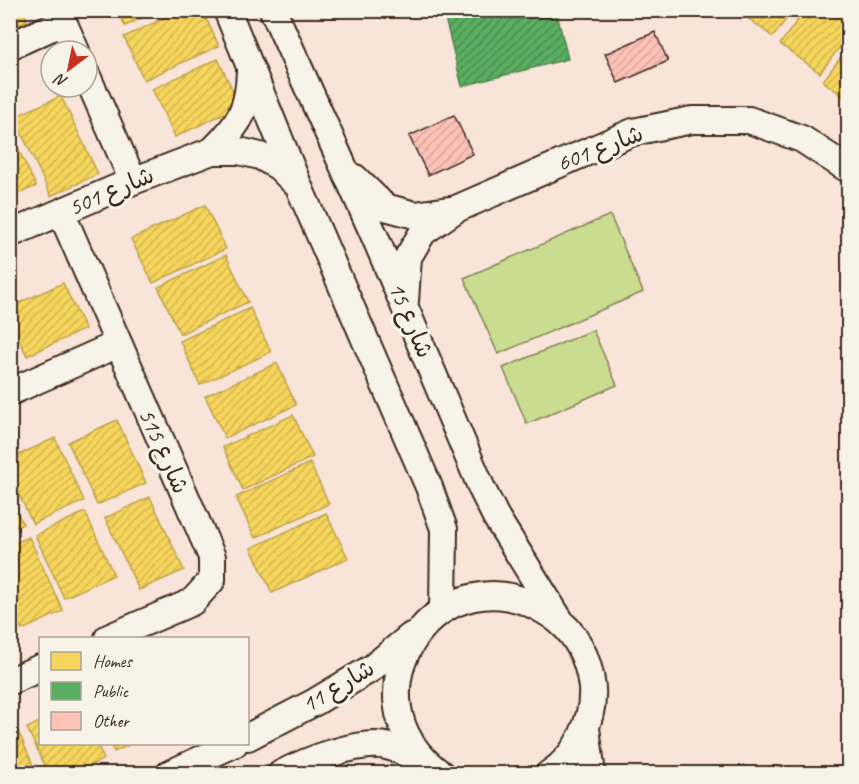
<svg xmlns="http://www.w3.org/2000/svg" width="859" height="784" viewBox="0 0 859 784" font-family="Caveat,'Playpen Sans Arabic',sans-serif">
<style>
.pitch{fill:#cadc90;stroke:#828357;stroke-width:1.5}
.homes{fill:url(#homes-hatch);stroke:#bea249;stroke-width:1.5}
.public{fill:url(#public-hatch);stroke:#51864d;stroke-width:1.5}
.building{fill:url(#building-hatch);stroke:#3b2a1e;stroke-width:1.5}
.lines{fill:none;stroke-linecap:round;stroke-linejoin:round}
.minor-casing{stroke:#3b2a1e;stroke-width:30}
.minor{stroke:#f7f3e8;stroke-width:26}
.labels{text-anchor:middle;stroke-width:6;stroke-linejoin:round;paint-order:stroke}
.street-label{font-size:24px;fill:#3b2a1e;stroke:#f7f3e8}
</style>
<defs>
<pattern id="homes-hatch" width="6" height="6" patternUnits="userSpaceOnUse" patternTransform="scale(1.5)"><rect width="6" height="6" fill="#f6d55c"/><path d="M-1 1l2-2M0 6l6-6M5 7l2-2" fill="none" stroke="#d4b750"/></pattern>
<pattern id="public-hatch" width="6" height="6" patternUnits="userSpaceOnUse" patternTransform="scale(1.5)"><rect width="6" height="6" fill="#5aae61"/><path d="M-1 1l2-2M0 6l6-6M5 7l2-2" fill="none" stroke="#4c8e4f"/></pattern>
<pattern id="building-hatch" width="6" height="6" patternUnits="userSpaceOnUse" patternTransform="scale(1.5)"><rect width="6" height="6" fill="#fcc1b7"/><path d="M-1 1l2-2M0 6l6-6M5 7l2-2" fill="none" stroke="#d9a69d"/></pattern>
</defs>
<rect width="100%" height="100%" fill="#f8e4d9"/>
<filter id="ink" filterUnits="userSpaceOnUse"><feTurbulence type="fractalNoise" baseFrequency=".0167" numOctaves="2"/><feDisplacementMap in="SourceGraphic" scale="12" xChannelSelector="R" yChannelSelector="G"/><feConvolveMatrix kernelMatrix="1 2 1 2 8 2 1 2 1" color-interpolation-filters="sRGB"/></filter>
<g filter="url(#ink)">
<path class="pitch" d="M610,215l33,77 -145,62 -34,-76z
M593,330l24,55 -90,39 -24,-56z"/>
<path class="homes" d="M10,10h13l4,11 -17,8z
M117,10h42l-34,16z
M181,10h21l17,36 -75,34 -20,-43z
M737,10h56l-20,27z
M805,10h43v26l-28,37 -40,-29z
M848,47v53l-25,-19z
M218,59l22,47 -65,31 -23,-48z
M61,96l37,78 -47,22 -37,-79z
M10,131l26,55 -26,11z
M205,205l21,44 -73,34 -22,-44z
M226,255l22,47 -68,32 -22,-47z
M63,283l22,46 -58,27 -17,-35v-14z
M250,308l21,44 -71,33 -20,-44z
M10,339l6,12 -6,2z
M277,363l19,42 -71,33 -20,-42z
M293,415l20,42 -70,33 -20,-43z
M117,420l29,63 -49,22 -29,-63z
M55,438l29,63 -51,23 -23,-48v-17z
M310,463l19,41 -74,34 -19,-41z
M150,497l34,73 -45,20 -34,-72z
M10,498l13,26 -13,6z
M85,512l29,63 -50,23 -29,-63z
M326,513l22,45 -76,35 -21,-45z
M29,537l34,74 -41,19 -12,-25v-60z
M40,722v22h57l7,15 -32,15h-23l-22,-46z
M18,731l19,43h-27v-39z
M110,744h21l-17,8z"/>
<path class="public" d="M443,10h113l12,49 -106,27z"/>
<path class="building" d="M655,32l13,29 -50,22 -13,-29z
M454,115l19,39 -45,21 -19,-39z"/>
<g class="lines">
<defs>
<path id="minor" d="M58,10l18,41
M227,10l72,177 130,300 15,42 -1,80
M273,10l102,227 107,252 14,28 65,105
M10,46l53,-24
M87,76l46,105
M212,151c27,-26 37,-42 38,-80
M355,178l30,29 30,8 34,-5
M61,212l151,345v23l-20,22 -84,36
M10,234l123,-53 79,-30h27l21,5 19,11 15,15
M405,301l3,-44 15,-25 33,-23 177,-77 59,-12h57l53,19 46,30
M10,392l108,-48
M10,681l30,-13
M586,728l6,46
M248,737l67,-35 57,-34 39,-32
M169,774l65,-30
M281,774c24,-13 82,-36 109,-27 12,3 24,11 35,16
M441,774c-107,-77 1,-234 110,-159 25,16 38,44 41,73 2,32 -15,68 -43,86"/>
</defs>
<use href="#minor" class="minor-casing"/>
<use href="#minor" class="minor"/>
</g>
</g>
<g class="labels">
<g class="street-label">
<text transform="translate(600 148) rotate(-21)" y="8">شارع 601</text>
<text transform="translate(111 191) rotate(-23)" y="8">شارع 501</text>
<text transform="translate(411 320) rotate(67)" y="8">شارع 15</text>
<text transform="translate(164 451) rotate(66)" y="8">شارع 515</text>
<text transform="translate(338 686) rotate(-31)" y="8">شارع 11</text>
</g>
</g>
<rect width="859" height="784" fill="none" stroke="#f7f3e8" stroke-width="36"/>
<rect x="18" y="18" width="823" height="748" fill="none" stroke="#3b2a1e" stroke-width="2" filter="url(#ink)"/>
<rect x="39" y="637" width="210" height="108" fill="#f7f3e8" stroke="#aca397" stroke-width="1.5"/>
<rect x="51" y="652" width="30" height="18" fill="#f6d55c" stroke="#aca397" stroke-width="1.5"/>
<text x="93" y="667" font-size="18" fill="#3b2a1e">Homes</text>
<rect x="51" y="682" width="30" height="18" fill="#5aae61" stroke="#aca397" stroke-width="1.5"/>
<text x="93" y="697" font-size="18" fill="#3b2a1e">Public</text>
<rect x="51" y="712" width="30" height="18" fill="#fcc1b7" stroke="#aca397" stroke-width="1.5"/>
<text x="93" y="727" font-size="18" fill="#3b2a1e">Other</text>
<g transform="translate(69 69) rotate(212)"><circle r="28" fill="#f7f3e8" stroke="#aca397" stroke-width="1.5"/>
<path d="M0-4.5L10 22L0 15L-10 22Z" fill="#c8321e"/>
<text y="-9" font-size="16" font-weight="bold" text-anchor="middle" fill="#3b2a1e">N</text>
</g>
</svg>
